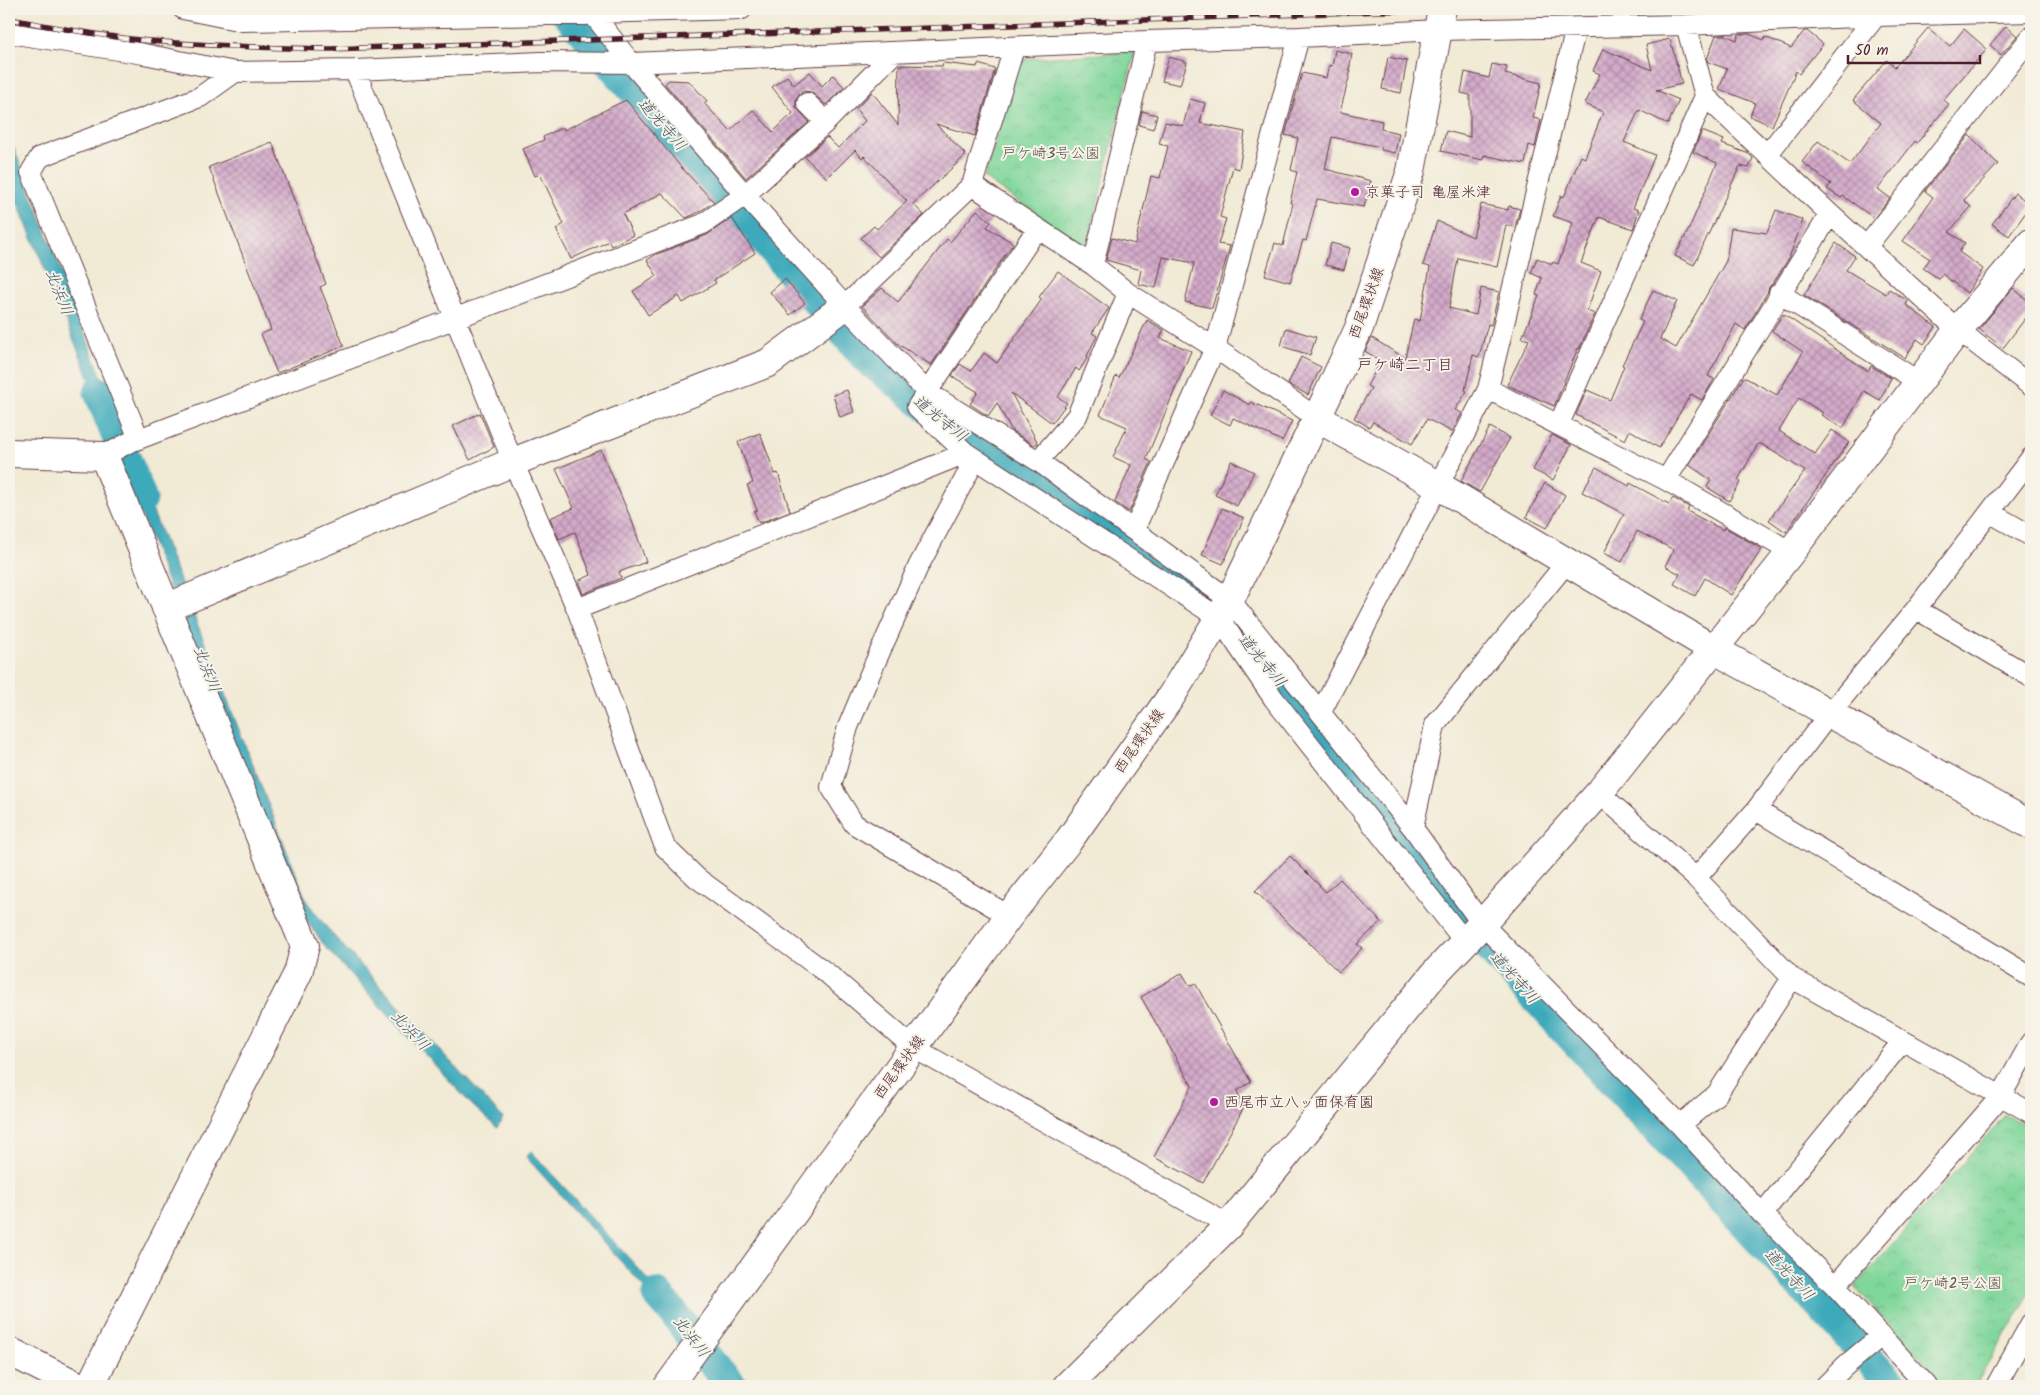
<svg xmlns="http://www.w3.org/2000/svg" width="2040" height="1395" viewBox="0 0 2040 1395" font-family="Kalam,'Klee One',sans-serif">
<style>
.park{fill:url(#park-crowns);stroke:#657b63}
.water{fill:#3daabb;stroke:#446473}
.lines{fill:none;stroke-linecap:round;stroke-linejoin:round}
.river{stroke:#3daabb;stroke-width:31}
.building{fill:url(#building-cross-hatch)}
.street-casing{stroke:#633d44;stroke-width:22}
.secondary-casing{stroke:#633d44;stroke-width:30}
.street{stroke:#fff;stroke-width:20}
.secondary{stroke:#fff;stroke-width:28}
.rail-casing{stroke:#4a1f2b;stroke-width:5.5}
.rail{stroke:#f7f3e8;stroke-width:4;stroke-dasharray:11;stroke-linecap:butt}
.poi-dot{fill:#b5179e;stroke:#f7f3e8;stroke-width:2}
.labels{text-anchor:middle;stroke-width:4;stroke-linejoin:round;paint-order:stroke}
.park-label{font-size:15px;fill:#5a564d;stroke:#f7f3e8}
.poi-label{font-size:15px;fill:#4a1f2b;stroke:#f7f3e8;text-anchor:start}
.street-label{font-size:15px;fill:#4a1f2b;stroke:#f7f3e8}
.water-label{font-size:16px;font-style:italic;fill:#455765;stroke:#f7f3e8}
.neighbourhood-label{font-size:16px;fill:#4a1f2b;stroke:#f7f3e8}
</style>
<defs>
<pattern id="park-crowns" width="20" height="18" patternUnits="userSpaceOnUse" patternTransform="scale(1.25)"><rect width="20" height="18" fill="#80d79b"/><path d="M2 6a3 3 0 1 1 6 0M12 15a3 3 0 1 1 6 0" fill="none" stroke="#70b886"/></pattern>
<pattern id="building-cross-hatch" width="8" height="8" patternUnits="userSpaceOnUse" patternTransform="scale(1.25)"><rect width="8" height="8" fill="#d3aaca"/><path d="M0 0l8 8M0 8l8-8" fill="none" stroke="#ad8aa4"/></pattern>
</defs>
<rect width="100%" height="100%" fill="#f7f3e8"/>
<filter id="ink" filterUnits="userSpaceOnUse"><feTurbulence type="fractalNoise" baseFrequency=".02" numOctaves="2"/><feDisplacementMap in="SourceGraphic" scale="10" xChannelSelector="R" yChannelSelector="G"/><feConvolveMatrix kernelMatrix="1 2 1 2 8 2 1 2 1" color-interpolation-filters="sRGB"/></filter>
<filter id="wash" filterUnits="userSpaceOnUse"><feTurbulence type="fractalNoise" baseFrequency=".0096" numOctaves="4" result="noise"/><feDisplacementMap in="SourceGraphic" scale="20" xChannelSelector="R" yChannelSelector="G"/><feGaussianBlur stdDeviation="1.12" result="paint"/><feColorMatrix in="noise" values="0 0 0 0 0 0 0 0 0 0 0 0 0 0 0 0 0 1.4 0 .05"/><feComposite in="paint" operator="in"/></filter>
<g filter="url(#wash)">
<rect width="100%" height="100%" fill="#f1ead5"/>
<path class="park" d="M1135,52l-49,197 -102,-71 36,-119z
M2005,1115l26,13v163l-56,95h-29l-91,-99z"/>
<path class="water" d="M9,135l112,293 -10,3 -102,-249z
M131,456l176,446 25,32 171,184 -6,10 -27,-25 -143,-154 -34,-47 -173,-441z
M531,1151l148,162 12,7 -12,14 -4,-13 -149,-164z
M714,1346l4,17 21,23h-12l-13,-14 -13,-7z"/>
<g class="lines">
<path class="river" d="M563,9l304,350 105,83 72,43 186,135 16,14 220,282 27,36 401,434
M99,392l43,107
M657,1294c27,29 48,63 75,92"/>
</g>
<g id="blocks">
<path class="building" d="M2006,26l11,10 -16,19 -11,-10z
M1928,28l22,18 14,-17 23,20 -44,51 6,4 -32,39 -2,-2 -37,48 12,9 -16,20 -31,-22 -2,2 -14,-9 4,-5 -29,-22 16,-21 32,23 31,-41 -28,-23 34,-40 8,7z
M1804,31h3l16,13 -24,30 -3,-3 -24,55 -22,-10 5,-13 -36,-14 8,-20 -19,-7 -1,-3 9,-24h9l12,5 2,-6h10l15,6 1,-3 26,11z
M1670,39l12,45 -26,6 23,10 -11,24 -29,-14 -15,32 31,13 -22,53 6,2 -6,19 -34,-12 -18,46 20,8 -14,40 8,3 -16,35 -1,-1 -24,58 -47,-21 22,-45 -7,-2 17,-42 -3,-1 6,-17 -11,-5 6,-15 15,6 1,-2 5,2 15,-41 -20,-7 8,-20 3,1 17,-41 4,2 18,-46 -18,-8 15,-30 -7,-3 10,-22 49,21 -6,-25z
M1335,50l17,4 -3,16h2l-11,42 42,9 -1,8 18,4 -4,20 -14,-3v-3l-49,-10 -7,32 46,12 -7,26 -47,-8 -11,42 -3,-1 -13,42 -25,-7 10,-32 8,3 10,-43h-3l7,-31 -6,-2 7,-32 -13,-3 17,-62 24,5 3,-13 3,1z
M1169,57l18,5 -7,23 -18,-4z
M1388,57l19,4 -6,32 -19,-4z
M943,63l34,4 1,-3 17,5 -20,67 -39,-12 30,31 -53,49 11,11 -45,42 -18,-19 13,-12 3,3 30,-28 -43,-45 -2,2 -7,-8 -28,28 -22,-21 22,-20 11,11 27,-27 -9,-12 16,-17 26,33 1,-60 43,1z
M1492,64l15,3 -2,7 36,9 -8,35 8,2 -6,27 -6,-2 -4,19 -41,-9 -1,5 -42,-9 5,-20 24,6v-42l-9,-2 4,-21 24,6z
M810,72l12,14 11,-11 11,12 -18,18 -15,-13 -7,-1 -5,3 -3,5v8l13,15 -63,56 -81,-94 4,-4 20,1 18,20 -3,2 26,28 23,-21 20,22 20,-19 -21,-26 15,-11 7,9z
M1190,99l15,4 -5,20 45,9 -6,37 -6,-2 -13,50 6,2 -8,25 12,2 -18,62 -27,-6 9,-39 -31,-6 -7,31 -18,-4 3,-14 -35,-10 6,-22 23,6 16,-68 9,2 8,-32 -9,-2 6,-22 18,4z
M626,100l55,67 33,35 -17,11 -11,5 -24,-25 -39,21 10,21 -22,11 -2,-5 -38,18 -15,-30 8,-5 -24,-50 -5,2 -12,-27 21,-9 -1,-3 20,-10 1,3z
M1142,111l15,4 -4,14 -14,-4z
M1702,131l22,9 -2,4 27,10 4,4 -4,10 -9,-2 -46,99 -19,-9 14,-27 28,-66 -24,-11z
M1969,135l29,29 -34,36 7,7 -22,25 16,11 -6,9 24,17 -16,24 -25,-19 -3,5 -16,-11 7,-9 -27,-18 30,-44 -8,-6z
M272,142l54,142 -6,3 24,59 -67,27 -16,-39 10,-4 -62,-163z
M2015,193l16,12 -22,31 -17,-12z
M1481,204l27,6 1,-4 11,3 -5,18 -9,-2 -9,42 -39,-9 -9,50 27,7 5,-27 18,4 -8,33 -3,-1 -9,33 -6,-2 -8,35 2,1 -12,19 7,3 -10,19 -25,-13 -15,25 -39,-22 -4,5 -15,-9 17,-30 -4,-2 14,-25 -16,-10 7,-13 33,20 9,-39 6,2 10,-54 -7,-2 14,-44 36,16z
M977,210l14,12 -4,5 26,16 -82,122 -33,-21 -36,-38 20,-18 16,14 49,-63 3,3z
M1776,210l27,10 -14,38 -15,24 -5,5 -2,6 -22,37 -9,-6 -28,52 6,3 -12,21 -11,-6 -32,54 -29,-18 -5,10 -49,-25 11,-25 23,10 14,-34 -2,-1 21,-43 -4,-2 14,-30 24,11 -17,38 16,9 50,-87 5,-33 36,5z
M732,218l23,35 -41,27 2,3 -33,20 -4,-7 -31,19 -15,-24 24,-15 -10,-16 10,-6 50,-19z
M1331,243l19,5 -6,22 -19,-5z
M1836,243l19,13 -9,14 40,24 3,-5 19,12 -2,4 30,22 -12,17 -7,-5 -12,19 -101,-63z
M1058,271l51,37 -17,25 5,3 -10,20 1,1 -9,14 -3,-3 -18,29 9,6 -15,20 -41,-30 27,50 -4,2 -22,-14 -15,-28 -9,13 -18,-12 8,-12 -26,-16 8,-12 11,7 13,-18 13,10 45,-64 -3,-2z
M785,279l20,24 -15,12 -20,-23z
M2013,288l18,15v8l-28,37 -24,-19z
M1783,314l85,57 3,-5 20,12 -11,22 -16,-9 -21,37 -22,-13 2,-2 -24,-15 -20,33 36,23 17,-24 17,12 -63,90 -17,-12 36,-49 -44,-27h-3l-20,36 3,2 -12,19 -22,-14 4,-7 -22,-15 55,-88 33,18 26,-43 -31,-21z
M1147,320l17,10 -4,8 31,13 -45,108 5,3 -22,50 -14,-10 16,-37 -18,-8 14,-30 -27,-12 16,-39 3,2z
M1286,328l30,9 -6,18 -29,-9z
M1301,357l20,10 -13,28 -20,-11z
M847,390l7,22 -14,5 -7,-22z
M1223,390l27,15 1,-3 41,19 -10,20 -49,-23 -3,7 -20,-10z
M480,413l14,34 -24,13 -17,-34z
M1490,427l20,11 -30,54 -19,-11z
M760,433l15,41 3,-1 12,38 -31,12 -5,-12 3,-1 -10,-25 6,-2 -15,-41z
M1552,435l19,10 -18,35 -20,-10z
M601,450l31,71 14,41 -27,10 2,6 -38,16 -5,-13 13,-6 -16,-43 -16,7 -9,-21 24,-10 -18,-39z
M1231,461l23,11 -17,34 -22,-11z
M1596,467l33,19 1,-3 39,21 4,-6 16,9 -2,4 36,19 1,-3 38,22 -31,46 -26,-17 -10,18 -21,-12 6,-10 -15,-8 9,-16 -37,-19 -15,31 -18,-9 20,-39 -42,-22z
M1545,483l20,12 -18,33 -21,-11z
M1222,508l22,10 -21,46 -21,-9z
M1290,856l36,36 14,-13 41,43 -24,22 5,4 -23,24 -84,-81z
M1182,973l8,13 5,-3 56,99 -14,9 7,16 -41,76 -49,-26 38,-71 -51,-89z"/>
</g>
</g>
<g filter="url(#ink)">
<use href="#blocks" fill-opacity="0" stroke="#633d44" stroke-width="1"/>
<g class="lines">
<defs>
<path id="street" d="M183,9l59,12 305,-6h38l8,-2 149,-4
M589,9l42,54 114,132 100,111 82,86 111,69 192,139 183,228 69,96 198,201 82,89 73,72 92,100
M1686,25l19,71 125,118 128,116 73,56
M9,33l135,21 91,18 120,-2 186,-8 90,1 516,-22 152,-4 140,-7 247,-5 190,-9 155,-4
M355,70l158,392 64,147 88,238 32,31 131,96 86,74 315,177
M826,122l68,-69
M1767,155l109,-139
M972,185l121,80 35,28 87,55 102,70
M1867,246l164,-209
M1093,265l54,-224
M1779,293l140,89
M845,306l127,-121 42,-137
M1488,389l178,91 125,72
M1559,424l146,-328
M139,439l-108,-267 9,-15 160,-60 35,-25
M104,456l24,-13 575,-219 42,-29 81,-73 -19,-19
M1038,461l39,-45 51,-123
M1666,480l164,-266
M1991,513l40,23
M1134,530l81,-182 84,-311
M577,609l389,-156 253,165 55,81 191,243
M1916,609l115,68
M1321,712l167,-323 88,-361
M1599,793l97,85 96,100 239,135
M1756,810l275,167
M1413,828l22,-103 132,-163
M1696,878l60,-68 74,-97 86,-104 115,-151
M1009,916l-155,-92 -23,-37 17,-60 22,-53 48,-107 51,-96 -3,-18 -49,-46 120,-178
M1680,1125l37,-31 75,-116
M1762,1214l140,-172
M1835,1286l166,-190 30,-54
M1825,1386l20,-20 36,-30
M1996,1386l35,-63"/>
<path id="secondary" d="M1317,418l122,68 274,163 318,176
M9,453l95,3 201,490 -7,27 -208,413
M166,608l347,-146 255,-99 77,-57
M9,1351l69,35
M668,1386l341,-470 60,-76 101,-142 60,-98 87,-182 42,-90 52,-157 31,-162
M1067,1386l162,-161 207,-253 46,-48 117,-131 192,-241 167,-222 73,-87"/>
</defs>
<use href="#street" class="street-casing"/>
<use href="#secondary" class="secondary-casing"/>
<use href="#street" class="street"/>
<use href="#secondary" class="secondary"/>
<defs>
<path id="rail" d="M9,19c47,8 94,18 142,22 60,5 119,7 179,8l601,-21 504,-19"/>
</defs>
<use href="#rail" class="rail-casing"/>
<use href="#rail" class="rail"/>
</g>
</g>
<g class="poi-dot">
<circle cx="1355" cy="192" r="5"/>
<circle cx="1214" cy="1102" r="5"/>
</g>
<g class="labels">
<g class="park-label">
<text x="1051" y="158">戸ケ崎3号公園</text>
<text x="1953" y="1288">戸ケ崎2号公園</text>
</g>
<g class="poi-label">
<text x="1365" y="197">京菓子司 亀屋米津</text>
<text x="1224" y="1107">西尾市立八ッ面保育園</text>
</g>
<g class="street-label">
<text transform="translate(1366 303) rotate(-70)" y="5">西尾環状線</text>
<text transform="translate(1139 741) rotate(-55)" y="5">西尾環状線</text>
<text transform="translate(899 1067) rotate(-54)" y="5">西尾環状線</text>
</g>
<g class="water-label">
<text transform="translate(663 124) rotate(49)" y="6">道光寺川</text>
<text transform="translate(60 292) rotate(69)" y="6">北浜川</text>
<text transform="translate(941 418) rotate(39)" y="6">道光寺川</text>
<text transform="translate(1263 660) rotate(50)" y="6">道光寺川</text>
<text transform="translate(208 669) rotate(69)" y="6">北浜川</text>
<text transform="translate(1515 977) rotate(48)" y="6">道光寺川</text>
<text transform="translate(411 1030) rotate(47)" y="6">北浜川</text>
<text transform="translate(1790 1274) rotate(47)" y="6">道光寺川</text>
<text transform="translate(692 1336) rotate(52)" y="6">北浜川</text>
</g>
<g class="neighbourhood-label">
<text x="1405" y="370">戸ケ崎二丁目</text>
</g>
</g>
<rect width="2040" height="1395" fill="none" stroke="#f7f3e8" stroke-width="30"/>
<path d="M1848 55v8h132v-8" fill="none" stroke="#4a1f2b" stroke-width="2.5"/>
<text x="1855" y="55" font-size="15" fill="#4a1f2b" stroke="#f7f3e8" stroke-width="4" paint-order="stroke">50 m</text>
</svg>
